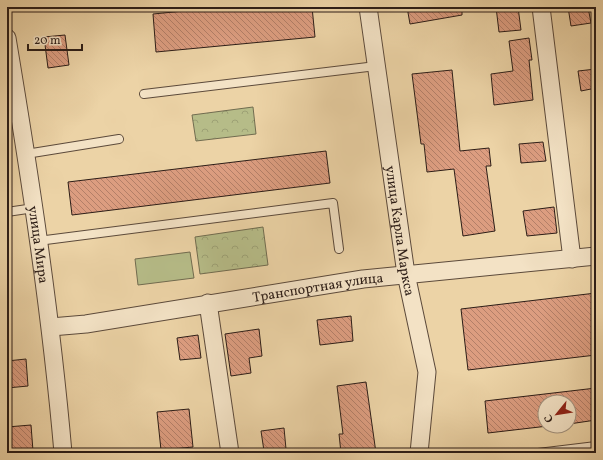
<svg xmlns="http://www.w3.org/2000/svg" width="603" height="460" viewBox="0 0 603 460" font-family="Vollkorn,serif">
<style>
.forest{fill:url(#forest-crowns);stroke:#716c50}
.pitch{fill:#b6bc88;stroke:#716c50}
.building{fill:url(#building-back-hatch);stroke:#2c1d17}
.lines{fill:none;stroke-linecap:round;stroke-linejoin:round}
.service-casing{stroke:#5c4a3b;stroke-width:10}
.minor-casing{stroke:#5c4a3b;stroke-width:19}
.service{stroke:#f3e2c5;stroke-width:8}
.minor{stroke:#f3e2c5;stroke-width:17}
.labels{text-anchor:middle;stroke-width:3;stroke-linejoin:round;paint-order:stroke}
.street-label{font-size:14px;fill:#2c1d17;stroke:#f3e2c5}
</style>
<defs>
<pattern id="forest-crowns" width="20" height="18" patternUnits="userSpaceOnUse"><rect width="20" height="18" fill="#b6bc88"/><path d="M2 6a3 3 0 1 1 6 0M12 15a3 3 0 1 1 6 0" fill="none" stroke="#9da175"/></pattern>
<pattern id="building-back-hatch" width="6" height="6" patternUnits="userSpaceOnUse"><rect width="6" height="6" fill="#dc9d80"/><path d="M-1 5l2 2M0 0l6 6M5-1l2 2" fill="none" stroke="#b37f68"/></pattern>
</defs>
<rect width="100%" height="100%" fill="#ecd3a6"/>
<filter id="stains"><feTurbulence type="fractalNoise" baseFrequency=".005" numOctaves="4"/><feColorMatrix values="0 0 0 0 .2 0 0 0 0 .09 0 0 0 0 .02 0 0 0 .5 -.17"/></filter>
<radialGradient id="worn" r=".72"><stop offset=".6" stop-color="#630" stop-opacity="0"/><stop offset="1" stop-color="#630" stop-opacity=".3"/></radialGradient>
<path class="forest" d="M253,107l3,27 -60,7 -4,-26z
M263,227l5,38 -68,9 -5,-37z"/>
<path class="pitch" d="M190,252l4,26 -56,7 -3,-26z"/>
<path class="building" d="M225,7h87l3,30 -159,15 -3,-38z
M407,7h55v8l-52,9z
M496,7h22l3,23 -22,2z
M568,7h20l3,16 -20,3z
M65,35l4,30 -21,3 -4,-31z
M529,38l3,22h-3l4,40 -39,5 -3,-31 22,-3 -4,-30z
M596,69v19l-15,3 -3,-20z
M452,70l8,81 29,-3 2,18h-5l9,65 -32,5 -9,-67 -27,3 -3,-28h-3l-9,-70z
M543,142l3,19 -25,2 -2,-19z
M326,151l4,32 -258,32 -4,-33z
M554,207l3,26 -30,3 -4,-25z
M596,293v62l-128,15 -7,-61z
M351,316l2,25 -33,4 -3,-25z
M259,329l3,27 -13,2 2,15 -20,3 -6,-42z
M198,335l3,23 -21,2 -3,-22z
M26,359l2,27 -21,2v-27z
M366,382l10,71h-35l-2,-19h4l-6,-48z
M596,388v32l-27,4v-22h-24v24h3l-60,7 -3,-32z
M189,409l4,38 -32,3 -4,-38z
M31,425l2,26 -24,2 -2,-26z
M284,428l2,21 -22,2 -3,-20z"/>
<g class="lines">
<defs>
<path id="service" d="M144,94l232,-28
M26,154l93,-15
M7,212l27,-4
M38,241l295,-38 6,46
M538,453l58,-7"/>
<g id="minor">
<path id="s1" d="M368,7l38,267 21,98 -8,81"/>
<path d="M541,7l31,252"/>
<path id="s2" d="M7,38c23,138 44,276 56,415"/>
<path d="M208,303l22,150"/>
<path id="s3" d="M51,327l35,-3 277,-45 233,-23"/>
</g>
</defs>
<use href="#service" class="service-casing"/>
<use href="#minor" class="minor-casing"/>
<use href="#service" class="service"/>
<use href="#minor" class="minor"/>
</g>
<g class="labels">
<g class="street-label">
<text dy="5" stroke="none"><textPath href="#s1" startOffset="226">улица Карла Маркса</textPath></text>
<text dy="5" stroke="none"><textPath href="#s2" startOffset="209">улица Мира</textPath></text>
<text dy="5" stroke="none"><textPath href="#s3" startOffset="270">Транспортная улица</textPath></text>
</g>
</g>
<rect width="603" height="460" fill="none" stroke="#ecd3a6" stroke-width="24"/>
<rect x="8" y="8" width="587" height="444" fill="none" stroke="#2c1d17" stroke-width="2"/>
<rect x="12" y="12" width="579" height="436" fill="none" stroke="#2c1d17"/>
<g transform="translate(557 414) rotate(240)"><circle r="19" fill="#f3e2c5" stroke="#a3937f"/>
<path d="M0-3L7 15L0 10L-7 15Z" fill="#8f2418"/>
<text y="-6" font-size="11" font-weight="bold" text-anchor="middle" fill="#2c1d17">С</text>
</g>
<path d="M28 44v6h54v-6" fill="none" stroke="#2c1d17" stroke-width="2"/>
<text x="34" y="44" font-size="12" fill="#2c1d17" stroke="#f3e2c5" stroke-width="3" paint-order="stroke">20 m</text>
<rect width="100%" height="100%" filter="url(#stains)"/>
<rect width="100%" height="100%" fill="url(#worn)"/>
</svg>
